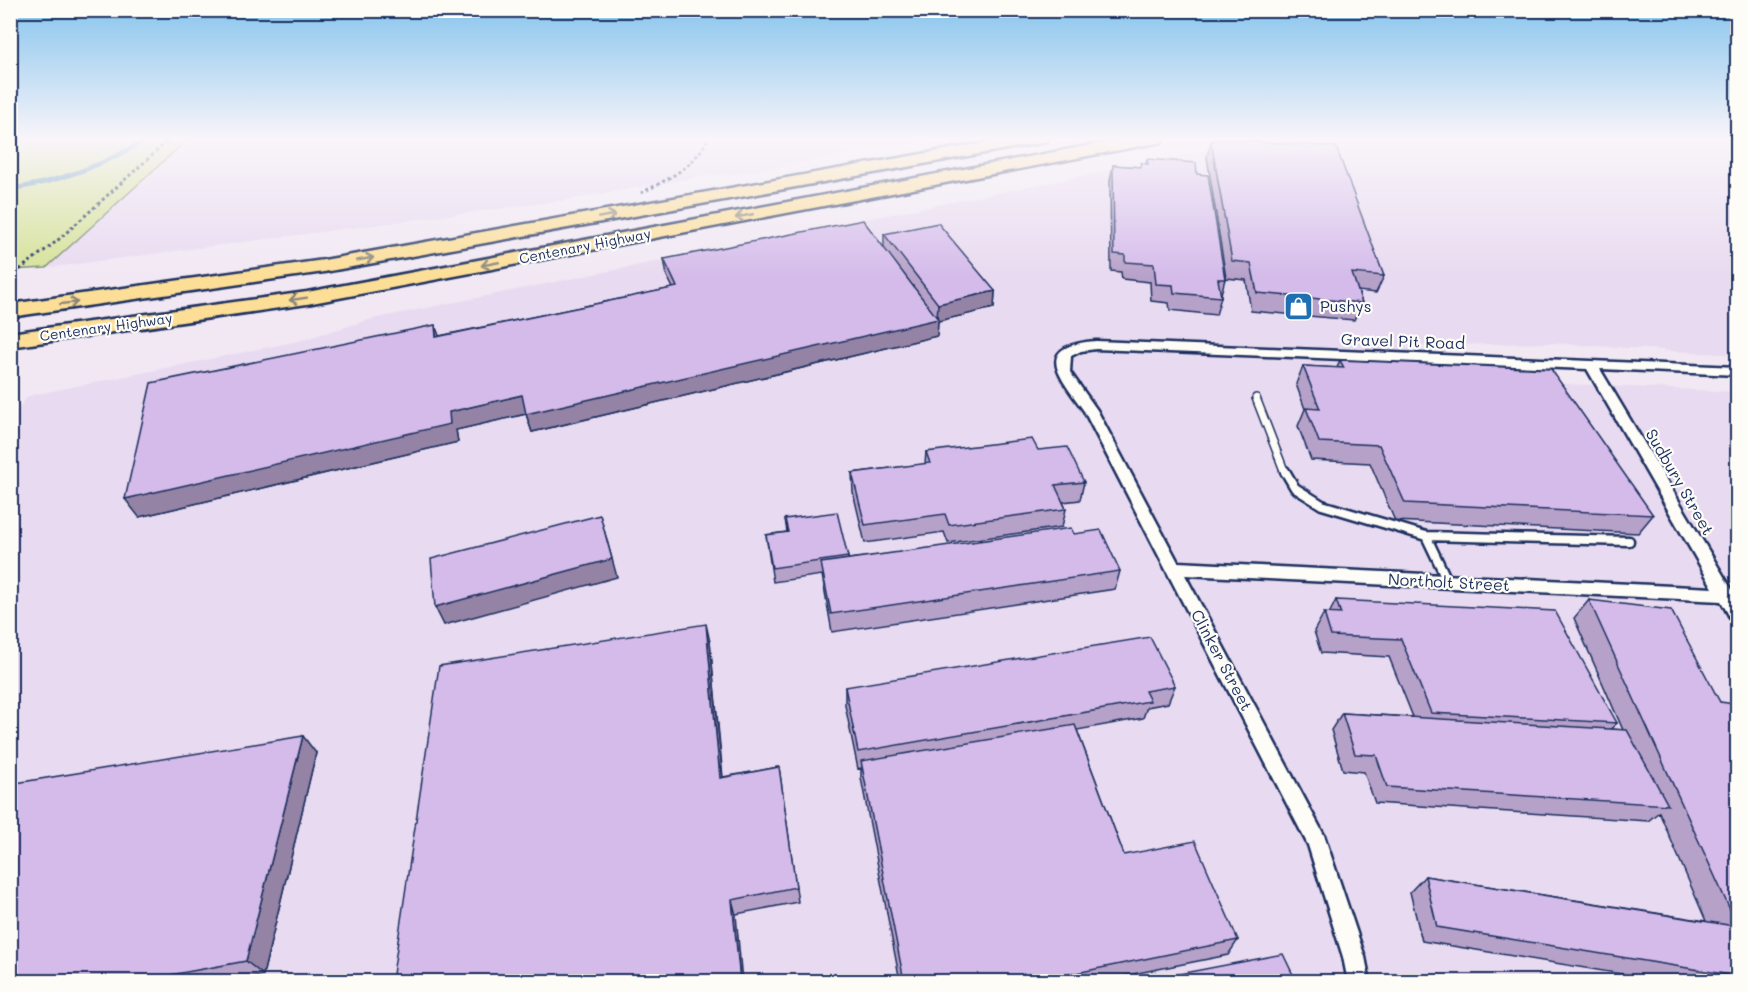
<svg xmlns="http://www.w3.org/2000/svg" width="1748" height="992" viewBox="0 0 1748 992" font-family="Mali,sans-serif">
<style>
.built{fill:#e8daf0}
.green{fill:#d4e295;stroke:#78887a;stroke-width:1.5}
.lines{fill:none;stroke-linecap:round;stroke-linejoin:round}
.stream{stroke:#6396b9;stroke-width:4.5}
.service-far1-casing{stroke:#1b2f5e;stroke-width:10}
.service-casing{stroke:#1b2f5e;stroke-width:13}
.minor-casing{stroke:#1b2f5e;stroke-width:5}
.motorway-casing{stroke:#1b2f5e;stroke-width:5}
.path{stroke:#1b2f5e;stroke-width:3;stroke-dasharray:3 3;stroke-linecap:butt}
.service-far1{stroke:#fdfcf7;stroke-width:7}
.service{stroke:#fdfcf7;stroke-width:8}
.minor{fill:#fdfcf7;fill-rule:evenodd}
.motorway{fill:#fcde96;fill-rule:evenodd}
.wall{fill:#b6a1c9;stroke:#1b2f5e;stroke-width:1.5}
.shaded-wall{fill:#9483a4;stroke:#1b2f5e;stroke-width:1.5}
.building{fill:#d4bbea;stroke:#1b2f5e;stroke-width:1.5}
.oneway{stroke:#8c867a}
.labels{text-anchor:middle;stroke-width:4.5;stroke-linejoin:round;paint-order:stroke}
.far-street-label{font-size:14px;fill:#1b2f5e;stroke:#fdfcf7}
.poi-label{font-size:16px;fill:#1b2f5e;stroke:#fdfcf7;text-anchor:start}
.street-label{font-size:16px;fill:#1b2f5e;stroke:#fdfcf7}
</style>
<rect width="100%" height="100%" fill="#f1e8f3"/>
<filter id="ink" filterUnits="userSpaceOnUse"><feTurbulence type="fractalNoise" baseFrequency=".0167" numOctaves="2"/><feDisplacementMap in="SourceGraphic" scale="12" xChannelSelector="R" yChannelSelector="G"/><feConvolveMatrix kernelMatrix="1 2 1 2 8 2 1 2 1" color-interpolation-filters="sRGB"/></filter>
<g filter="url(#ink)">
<path class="built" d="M189,138h753l-207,36 -26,1 -136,24 -527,69z
M1269,138h468v217l-185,-12 -153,3 147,37 191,9v589l-1726,1 -1,-562 18,-24 271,-55 73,-22z"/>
<path class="green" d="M11,138h178l-143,130 -35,2z"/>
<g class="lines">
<path class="stream" d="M10,189c50,-7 96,-25 139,-51"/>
<defs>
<path id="service-far1" d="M1256,398l29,75"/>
<path id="service" d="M1285,471l10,17 27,17 104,31 203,5
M1426,536l22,46"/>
<path id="minor" d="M1096,341l642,26v8l-138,-6 138,231v23l-6,-2 -11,-20 -536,-26 139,260 41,122 5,25h-22l-5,-25 -35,-112 -224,-434c-23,-33 -54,-65 12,-70zM1096,349l491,20 126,219 -535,-26 -81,-152 -27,-38 1,-16 10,-5z"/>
<path id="motorway" d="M1012,138h36l-2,4 -6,1 -716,129 -314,45v-13l314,-44z
M1129,138h35l-2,4 -6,1 -849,161 -297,43v-14l297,-41z"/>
</defs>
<use href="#service-far1" class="service-far1-casing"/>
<use href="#service" class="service-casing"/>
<use href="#minor" class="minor-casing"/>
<use href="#motorway" class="motorway-casing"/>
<path class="path" d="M641,193c27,-14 54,-26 67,-55
M10,277l47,-36 114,-103
M10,292l10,-1"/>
<use href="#service-far1" class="service-far1"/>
<use href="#service" class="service"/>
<use href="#minor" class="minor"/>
<use href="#motorway" class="motorway"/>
</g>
<path class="wall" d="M1211,141l173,135 -8,17 -18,-2 4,12 -8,17 -103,-9 -5,-31 -20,-2 -19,-121z
M1147,159l50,15 28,105 -4,15v3l-5,18 -46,-5 -1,-7 -18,-2 -1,-19 -28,-3 -1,-7 -10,-1 -1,-90 3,-16 27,2 1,-4 5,1z
M884,234l111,57 -1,17 -56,13 -1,15 -405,96 -6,-18 -70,16 2,12 -319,75 300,-181 234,-48 -6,-12 -3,-17 220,-11z
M1340,360l313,155 -15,18 -243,-12 -25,-58 -59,-3 -13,-34 7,-17 -9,-25 7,-18 34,2z
M926,452l158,30 -4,18 -17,2 3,7 -4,18 -114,16 -4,-11 -79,11 -12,-51 -1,-19 73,-9z
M785,519l63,38v2l226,-25 46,37 -5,18 -283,43 -10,-57 -49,7 -7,-47 21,-3z
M1336,600l281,123 -6,6 12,1 -49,-112 15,-18 131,102 17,7v272h-73l-242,-40 -12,-49 15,-16 281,45 -47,-109 -11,9 -273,-18 -11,-31 -21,-2 -12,-40 11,-17 71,4 -24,-60 -68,-4 -7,-22 10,-18 5,1z
M710,642l13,135 56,-10 19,135 -406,79z
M1175,686l-7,17 -21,4 -4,11 -66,12 47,125 114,85 -10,15 -130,26h-198l-39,-203v-10l-3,1 -13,-64v-18z
M316,753l-53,222 -35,6h-218z"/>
<path class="shaded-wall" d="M995,291l-1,17 -56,13 -1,15 -405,96 -6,-18 -70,16 2,12 -319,75 -14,-18 324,-87 73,-17 415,-76 1,-15z
M435,325l7,18 -6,-6z
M600,515l17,62 -173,48 -9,-18z
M706,624l4,18 14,152 -4,-16z
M303,736l13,17 -53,222 -17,-14z
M732,900l4,15 6,66h-2z"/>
<path class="building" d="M1221,139l115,8 48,129 -32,-3 10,30 -105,-10 -6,-30 -19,-2 -21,-120z
M1147,159l49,4 1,11 11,1 17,104h-7l3,18 -47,-4 -1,-8 -17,-1 -2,-20 -29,-2v-7l-11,-1 -1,-89 28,2v-4l7,1z
M863,220l75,99 -412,95 -4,-19 -73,17 1,12 -325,75 26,-116 284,-58 1,12 241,-50 -13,-28z
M938,223l57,68 -57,13 -54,-70z
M1340,360l211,9 102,146 -248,-12 -26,-58 -60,-3 -13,-34 14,1 -17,-43 41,2z
M1032,439l6,11 29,-3 17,35 -29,3 11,24 -117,16 -4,-11 -80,11 -13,-52 78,-10 -4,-11z
M837,512l11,45 -76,11 -6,-33 22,-3 -3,-13z
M600,515l12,44 -177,48 -4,-48z
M1071,528l3,6 27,-4 19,41 -289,43 -10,-51z
M1336,600l219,11 62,112 -186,-10 -30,-74 -70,-3 -7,-23 17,1z
M1589,600l82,10 49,92 15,2 2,5v37h-2l2,5v174z
M706,624l14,154 59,-11 17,120 -64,13 8,81h-348l47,-315z
M1150,637l25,49 -30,5 5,10 -292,51 -13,-65z
M1342,713l285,17 41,75 -281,-18 -11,-32 -21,-1z
M1075,725l49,130 71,-14 43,99 -201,41h-133l-43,-220z
M303,736l-57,225 -108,20h-128v-197z
M1425,876l309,50 3,8v47h-4l-3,-6 -293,-48z
M1283,954l13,27h-153z"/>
<defs><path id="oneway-shaft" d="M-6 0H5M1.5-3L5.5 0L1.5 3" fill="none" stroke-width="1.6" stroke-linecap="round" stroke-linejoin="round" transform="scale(1.5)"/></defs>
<g class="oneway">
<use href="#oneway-shaft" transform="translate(607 216) rotate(-10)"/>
<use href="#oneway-shaft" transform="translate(744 216) rotate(169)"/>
<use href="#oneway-shaft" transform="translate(365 259) rotate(-10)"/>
<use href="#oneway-shaft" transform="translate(490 264) rotate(169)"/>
<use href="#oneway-shaft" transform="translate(298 299) rotate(171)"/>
<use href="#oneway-shaft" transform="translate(69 303) rotate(-7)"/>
</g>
</g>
<linearGradient id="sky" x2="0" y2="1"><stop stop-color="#86c4ed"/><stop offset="0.5" stop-color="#f9f5fa"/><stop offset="1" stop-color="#f9f5fa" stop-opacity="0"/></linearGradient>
<rect width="1748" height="277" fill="url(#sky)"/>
<defs>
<symbol id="shop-square" viewBox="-11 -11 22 22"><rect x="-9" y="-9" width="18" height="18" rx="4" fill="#1f6fb2" stroke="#fdfcf7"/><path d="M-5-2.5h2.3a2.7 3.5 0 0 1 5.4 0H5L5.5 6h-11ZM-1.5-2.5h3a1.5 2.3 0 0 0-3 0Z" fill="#fff"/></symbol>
</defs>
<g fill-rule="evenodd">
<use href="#shop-square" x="1282" y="290" width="33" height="33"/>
</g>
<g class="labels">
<g class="far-street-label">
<text transform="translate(585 246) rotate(-11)" y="5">Centenary Highway</text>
<text transform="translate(106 327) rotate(-8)" y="5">Centenary Highway</text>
</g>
<g class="poi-label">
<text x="1320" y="312">Pushys</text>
</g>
<g class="street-label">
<text transform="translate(1403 341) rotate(2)" y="6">Gravel Pit Road</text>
<text transform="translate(1680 482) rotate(60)" y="6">Sudbury Street</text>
<text transform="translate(1449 582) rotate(3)" y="6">Northolt Street</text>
<text transform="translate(1222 660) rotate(62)" y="6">Clinker Street</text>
</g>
</g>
<rect width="1748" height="992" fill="none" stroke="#fdfcf7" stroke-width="36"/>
<rect x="18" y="18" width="1712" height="956" fill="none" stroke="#1b2f5e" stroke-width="2" filter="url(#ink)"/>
</svg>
